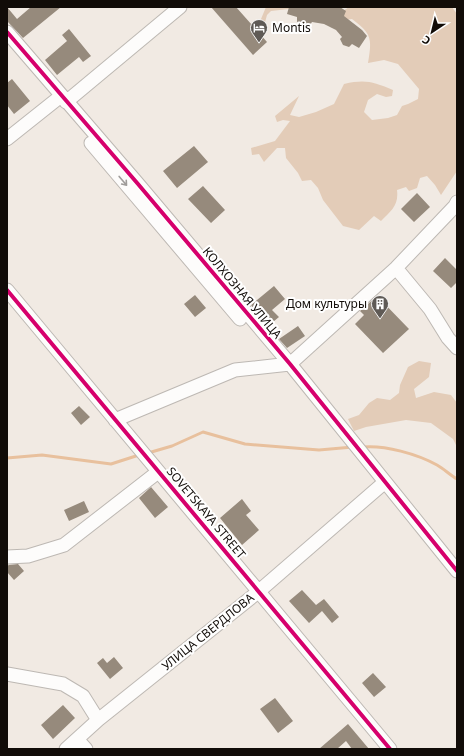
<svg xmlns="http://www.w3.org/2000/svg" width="464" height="756" viewBox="0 0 464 756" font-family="'Noto Sans',sans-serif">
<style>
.green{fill:#e3ccb8}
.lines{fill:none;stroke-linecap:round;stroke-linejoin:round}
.stream{stroke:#e8c09d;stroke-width:3}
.building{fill:#968a7c}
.minor-casing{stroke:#bdb8b3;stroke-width:15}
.minor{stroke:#fdfcfb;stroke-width:13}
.cycleway-casing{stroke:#fff;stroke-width:6}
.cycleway{stroke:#d6006c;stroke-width:4}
.oneway{stroke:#9f9c9a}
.labels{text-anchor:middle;stroke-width:4;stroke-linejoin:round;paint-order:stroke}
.poi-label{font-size:12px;fill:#110c08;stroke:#fff;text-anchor:start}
.street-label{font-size:12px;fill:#110c08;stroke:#fff}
</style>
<rect width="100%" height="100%" fill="#f1eae3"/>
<path class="green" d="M266,7h24l-1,2 -18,2 -4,4 -3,11 -3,-7z
M349,7h103l5,7v157l-16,24 -6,-10 -8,-9 -7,2 -3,10 -8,3 -3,-4 -9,3c2,15 -6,21 -16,31l-7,-5 -15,14 -16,-4 -20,-26 -5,-12 -7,-8 -9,1 -4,-8 -12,-15 -1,-10h-8l-13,14 -5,-8 -7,1 -1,-7 24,-7 15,-20 -7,-1 -6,2 -2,-6 24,-20 -9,19 9,2 17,-5 18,-8 10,-20c22,-5 29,-2 49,6l-1,6 -6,1 -9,-3 -9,6 -4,12 8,8 16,-2 9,-3 5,-9 6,-2 10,-5 1,-10 -21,-25 -14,-4 -16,3c4,-25 4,-29 -16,-44l-7,1 -5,-7z
M419,361l12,2 -2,14 -15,12 2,9 18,-6 17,3 6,8v44l-4,-8 -22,-16 -25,-3 -40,7 -12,4 -6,-12 11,-4 10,-12 8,-5 13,2 9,-7 1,-8 8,-18z"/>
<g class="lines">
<path class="stream" d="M363,447c22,-2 54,7 74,18 7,4 13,10 20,14
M148,453l24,-7 31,-14 42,12 74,6 34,-3
M7,458l35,-3 69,9 28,-9"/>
</g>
<path class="building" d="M7,7l10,12 14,-12h30l-38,31 -16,-17z
M211,7h25l31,35 -14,13z
M289,7h51l6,4 -2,5 18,14 5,6 -8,12 -7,-4 -3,3 -6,-2 -3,-6 2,-2 -6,-7 -12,-6 -12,-2 -2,3 -7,1 -6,-4v-5l-10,-3z
M69,29l22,27 -8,6 -4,-5 -22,18 -12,-15 22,-19 -5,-6z
M12,79l18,22 -16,13 -7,-9v-22z
M194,146l14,16 -31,26 -14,-17z
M203,186l22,24 -14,13 -23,-24z
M417,193l13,14 -16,15 -13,-13z
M445,258l12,12v12l-6,6 -18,-17z
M274,286l11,13 -13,11 7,7 -6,5 -5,-6 -5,4 -12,-15z
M195,295l11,13 -11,9 -11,-13z
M377,296l32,33 -26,24 -28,-29 9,-9 -4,-4z
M298,326l7,10 -18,12 -8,-9z
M79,406l11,11 -9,8 -10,-12z
M151,487l17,20 -13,11 -16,-20z
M242,499l9,12 -5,4 13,15 -17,15 -22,-27z
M84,501l5,11 -20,9 -5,-11z
M18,564l6,7 -10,9 -7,-8v-6l2,-1z
M302,590l14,15 8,-6 15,18 -7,6 -10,-12 -13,12 -20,-22z
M114,657l9,11 -13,11 -13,-16 6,-5 4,5z
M373,673l13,14 -12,10 -12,-14z
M275,698l18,23 -15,12 -18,-24z
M63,705l12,13 -22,21 -12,-14z
M348,724l21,25h-17l-6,-8 -9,8h-18z"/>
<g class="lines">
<defs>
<path id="minor" d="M7,32l131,152 152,180 167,207
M66,102l114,-95
M7,139l54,-43
M91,143l149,176
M396,268l34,41 18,29 9,10
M7,290l383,459
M115,420l120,-50 55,-6 106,-96 59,-62 2,-4
M7,557l21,-1 36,-11 94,-73
M7,674l56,10 20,12 15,24
M77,739l9,10
M66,749l32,-29 160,-128 127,-110"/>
</defs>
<use href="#minor" class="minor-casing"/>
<use href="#minor" class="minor"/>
<defs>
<path id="cycleway" d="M7,32l131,152 152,180 167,207
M7,290l383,459"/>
</defs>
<use href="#cycleway" class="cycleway-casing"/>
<use href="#cycleway" class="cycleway"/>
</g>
<defs><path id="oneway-shaft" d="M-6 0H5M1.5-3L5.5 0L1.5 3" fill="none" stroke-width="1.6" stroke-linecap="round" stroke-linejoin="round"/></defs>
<use class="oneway" href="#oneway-shaft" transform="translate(123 181) rotate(50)"/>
<defs>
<symbol id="hotel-pin" viewBox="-11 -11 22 30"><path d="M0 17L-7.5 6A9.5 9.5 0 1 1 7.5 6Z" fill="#5f5a55" stroke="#fff"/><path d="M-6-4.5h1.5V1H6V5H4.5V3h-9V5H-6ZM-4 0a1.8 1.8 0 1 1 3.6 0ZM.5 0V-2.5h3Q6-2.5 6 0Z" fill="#fff"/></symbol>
<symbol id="building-pin" viewBox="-11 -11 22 30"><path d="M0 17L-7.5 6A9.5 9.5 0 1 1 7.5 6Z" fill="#5f5a55" stroke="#fff"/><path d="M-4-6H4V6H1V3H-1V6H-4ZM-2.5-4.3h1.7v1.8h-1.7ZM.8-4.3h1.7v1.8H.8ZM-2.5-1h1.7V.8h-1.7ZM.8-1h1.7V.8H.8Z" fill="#fff"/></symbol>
</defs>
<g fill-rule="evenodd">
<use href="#hotel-pin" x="249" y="18" width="20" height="27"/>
<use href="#building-pin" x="370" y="294" width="20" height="27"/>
</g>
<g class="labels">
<g class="poi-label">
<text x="272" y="32">Montis</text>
<text x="367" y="308" text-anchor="end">Дом культуры</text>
</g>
<g class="street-label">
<text transform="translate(242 293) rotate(50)" y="4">КОЛХОЗНАЯ УЛИЦА</text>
<text transform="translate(206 513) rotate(50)" y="4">SOVETSKAYA STREET</text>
<text transform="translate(208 632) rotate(-39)" y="4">УЛИЦА СВЕРДЛОВА</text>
</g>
</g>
<rect width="464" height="756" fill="none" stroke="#110c08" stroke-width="16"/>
<g transform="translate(432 32) rotate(215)" stroke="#ffffff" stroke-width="3" paint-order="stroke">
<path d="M0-3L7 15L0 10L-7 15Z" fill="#110c08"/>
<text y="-6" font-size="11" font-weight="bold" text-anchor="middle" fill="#110c08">С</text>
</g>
</svg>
